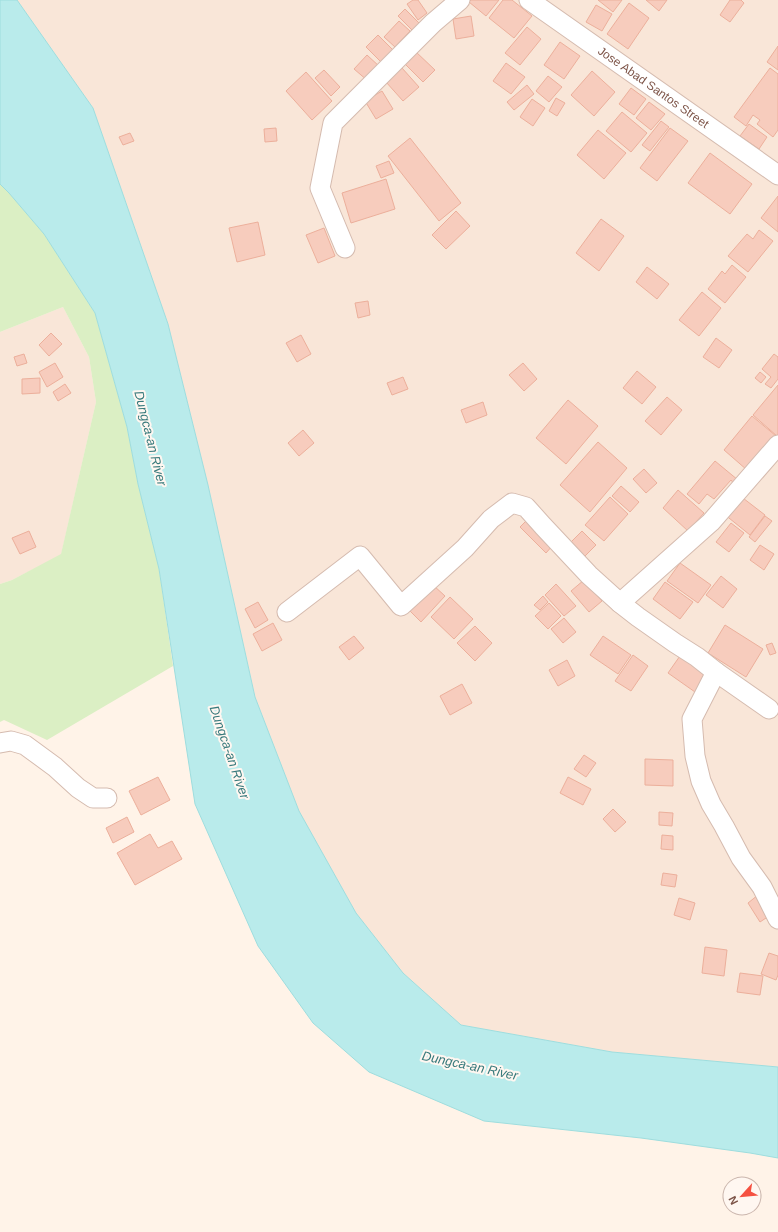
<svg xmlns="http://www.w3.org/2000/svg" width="778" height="1232" viewBox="0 0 778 1232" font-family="Arial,sans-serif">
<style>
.residential{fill:#f9e6d8}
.green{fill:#dbefc4}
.water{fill:#b9ebeb;stroke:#9eddde}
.building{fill:#f7ccbd;stroke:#ecaf9b}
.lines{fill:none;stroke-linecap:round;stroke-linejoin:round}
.street-casing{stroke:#d5bbaf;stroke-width:21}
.street{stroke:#fff;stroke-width:19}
.labels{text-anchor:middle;stroke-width:4;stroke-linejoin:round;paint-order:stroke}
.street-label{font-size:12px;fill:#7d5448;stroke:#fff7f1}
.water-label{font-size:13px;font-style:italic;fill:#37797b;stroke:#fff7f1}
</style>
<rect width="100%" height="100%" fill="#fff3e8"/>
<path class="residential" d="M17,0h761v1067l-166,-15 -151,-27 -58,-52 -47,-60 -57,-102 -44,-114 -47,-212 -40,-161 -75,-216z
M63,307l26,50 7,45 -35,153 -49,25 -12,4v-252z"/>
<path class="green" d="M0,184l9,9 35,41 51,79 32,114 11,57 21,85 14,97 -126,74 -43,-20 -4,2v-138l12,-4 49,-26 35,-152 -7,-45 -26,-50 -63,25z"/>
<path class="water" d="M0,0h17l76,108 75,216 40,161 47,212 44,114 57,102 47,60 58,52 151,27 166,15v91l-28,-5 -109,-15 -157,-17 -115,-49 -56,-49 -55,-77 -63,-142 -36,-235 -21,-85 -11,-57 -32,-114 -51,-79 -35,-41 -9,-9z"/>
<path class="building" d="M413,0h5l9,13 -9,7 -11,-16z
M471,0h28l-13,16 -17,-14z
M503,0h9l20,16 -18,22 -25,-20z
M598,0h24l-9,12z
M646,0h21l-8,11z
M730,0h11l3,3 -14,19 -10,-7z
M629,3l20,15 -21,31 -21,-15z
M596,5l16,9 -10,17 -16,-9z
M405,9l14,14 -7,7 -14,-14z
M471,16l3,20 -18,3 -3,-20z
M399,21l11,10 -15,16 -11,-10z
M527,27l14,12 -21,26 -15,-12z
M378,35l16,16 -12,12 -16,-16z
M560,42l20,14 -16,23 -20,-14z
M778,46v24l-11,-8z
M415,51l20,19 -12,12 -19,-19z
M367,55l13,12 -12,14 -14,-12z
M506,63l19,14 -14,17 -18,-13z
M402,68l17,19 -16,14 -17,-19z
M770,68l8,6v56l-5,7 -16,-13 3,-4 -7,-5 -7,11 -12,-9z
M324,70l16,17 -9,9 -16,-18z
M592,71l23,21 -21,24 -23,-21z
M306,72l26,29 -20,19 -26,-29z
M548,76l14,11 -13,15 -13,-11z
M527,85l7,9 -20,16 -7,-8z
M631,88l15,11 -12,16 -15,-11z
M382,91l11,18 -17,10 -11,-18z
M556,98l9,5 -8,13 -8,-5z
M532,99l13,9 -12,18 -13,-9z
M649,102l16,12 -14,16 -15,-12z
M622,112l25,21 -16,19 -25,-21z
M661,121l8,6 -19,24 -8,-6z
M749,124l18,13 -8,12 -19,-13z
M276,128l1,13 -12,1 -1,-13z
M670,128l18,13 -31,40 -17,-13z
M598,130l28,23 -22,26 -27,-24z
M130,133l4,8 -11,4 -4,-8z
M410,138l51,65 -22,18 -51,-65z
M710,153l42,31 -22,30 -42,-31z
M389,161l5,12 -13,5 -5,-12z
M386,179l9,30 -44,14 -9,-30z
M778,196v36l-17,-14z
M456,211l14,15 -24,23 -14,-14z
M601,219l23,17 -25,35 -23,-18z
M258,222l7,33 -28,7 -8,-34z
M324,228l11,28 -17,7 -12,-28z
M759,230l14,11 -25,31 -20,-16 19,-22 6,5z
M732,265l14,12 -21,26 -17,-14 14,-18 3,3z
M647,267l22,17 -12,15 -21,-17z
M702,292l19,16 -22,28 -20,-16z
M368,301l2,14 -12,3 -3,-15z
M51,333l11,11 -13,12 -10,-11z
M301,335l10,19 -14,8 -11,-19z
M716,338l16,12 -13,18 -16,-11z
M24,354l3,9 -10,3 -3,-9z
M774,354l4,3v22l-7,9 -6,-4 6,-7 -9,-8z
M55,363l8,14 -16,10 -8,-15z
M523,363l14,16 -13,12 -15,-16z
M637,371l19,16 -14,17 -19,-16z
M760,372l6,5 -5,6 -6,-5z
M403,377l5,12 -16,6 -5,-12z
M40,378v15l-18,1v-15z
M65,384l6,9 -13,8 -5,-9z
M778,385v50l-1,1 -24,-21z
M667,397l15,13 -21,25 -16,-14z
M568,400l30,26 -32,38 -30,-26z
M483,402l4,13 -21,8 -5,-13z
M752,416l24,20 -29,34 -23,-20z
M303,430l11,13 -15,13 -11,-13z
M598,442l29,26 -37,44 -30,-27z
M715,461l23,19 -4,4 -3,-4 -17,19 -7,-5 -8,10 -12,-10z
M644,469l13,14 -11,10 -13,-14z
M621,486l18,16 -9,10 -18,-16z
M678,490l26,23 -16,18 -25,-23z
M739,495l26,20 -15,20 -26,-21z
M610,497l18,17 -24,27 -19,-16z
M765,516l7,5 -17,21 -6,-5z
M527,520l26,25 -7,8 -26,-26z
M731,523l13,10 -15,19 -13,-10z
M29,531l7,16 -16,7 -8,-16z
M582,531l14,14 -11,11 -14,-14z
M760,545l14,9 -10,16 -14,-10z
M680,563l31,22 -13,18 -31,-22z
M721,576l16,13 -14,19 -17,-13z
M584,580l18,21 -13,11 -18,-21z
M665,582l28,20 -13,17 -27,-20z
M556,584l20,22 -12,10 -19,-21z
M433,585l12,11 -24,26 -11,-11z
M543,596l5,6 -8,8 -6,-5z
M450,597l23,22 -19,20 -23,-22z
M258,602l10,18 -13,8 -10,-19z
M549,603l12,13 -13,13 -13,-13z
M564,618l12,14 -13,11 -12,-14z
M273,623l9,17 -20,11 -9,-17z
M725,625l38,24 -17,28 -38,-24z
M475,626l17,17 -17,18 -18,-18z
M354,636l10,12 -15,12 -10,-13z
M603,636l28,19 -13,19 -28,-19z
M772,643l4,10 -6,2 -4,-10z
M682,653l27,19 -14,20 -27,-19z
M633,655l15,11 -17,25 -16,-10z
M567,660l8,16 -17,10 -9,-16z
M462,684l10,19 -22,12 -10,-19z
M584,755l12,8 -10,14 -12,-8z
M645,759l28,1v26l-28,-1z
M158,777l12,23 -29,15 -12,-24z
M568,777l23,12 -8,16 -23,-12z
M613,809l13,13 -11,10 -12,-13z
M659,812l14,1 -1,13 -13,-1z
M127,817l7,15 -21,11 -7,-15z
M150,834l8,14 14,-7 10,18 -47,26 -18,-32z
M662,835l11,1v14l-12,-1z
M663,873l14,2 -2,12 -14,-2z
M758,895l14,19 -12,8 -12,-19z
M679,898l16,5 -5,17 -16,-5z
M705,947l22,3 -3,26 -22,-3z
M769,953l9,3v19l-2,5 -15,-6z
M740,973l23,3 -3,19 -23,-3z"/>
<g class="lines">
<defs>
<g id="street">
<path id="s1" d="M529,0l249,175"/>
<path d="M345,248l-25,-60 13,-65 100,-100 27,-23"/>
<path d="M620,603l91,-81 67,-77"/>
<path d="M287,612l73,-56 41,50 64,-58 26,-29 21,-16 14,4 17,19 46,49 31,28 18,14 37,26 22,14 19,15 -24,47 3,37 6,25 10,23 13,22 17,32 21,29 16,32"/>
<path d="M716,672l53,37"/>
<path d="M0,743l11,-2 14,4 30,22 23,21 15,10h14"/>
</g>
</defs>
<use href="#street" class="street-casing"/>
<use href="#street" class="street"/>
</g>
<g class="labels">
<g class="street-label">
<text dy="4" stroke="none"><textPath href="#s1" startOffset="152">Jose Abad Santos Street</textPath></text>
</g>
<g class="water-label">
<text transform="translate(151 438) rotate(76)" y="5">Dungca-an River</text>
<text transform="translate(230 752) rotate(71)" y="5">Dungca-an River</text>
<text transform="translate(470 1065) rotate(12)" y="5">Dungca-an River</text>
</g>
</g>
<g transform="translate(742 1196) rotate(243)"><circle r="19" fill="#fff7f1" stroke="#cbb6ad"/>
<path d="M0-3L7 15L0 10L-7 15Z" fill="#f55141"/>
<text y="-6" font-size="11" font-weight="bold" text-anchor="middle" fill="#7d5448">N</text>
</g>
</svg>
